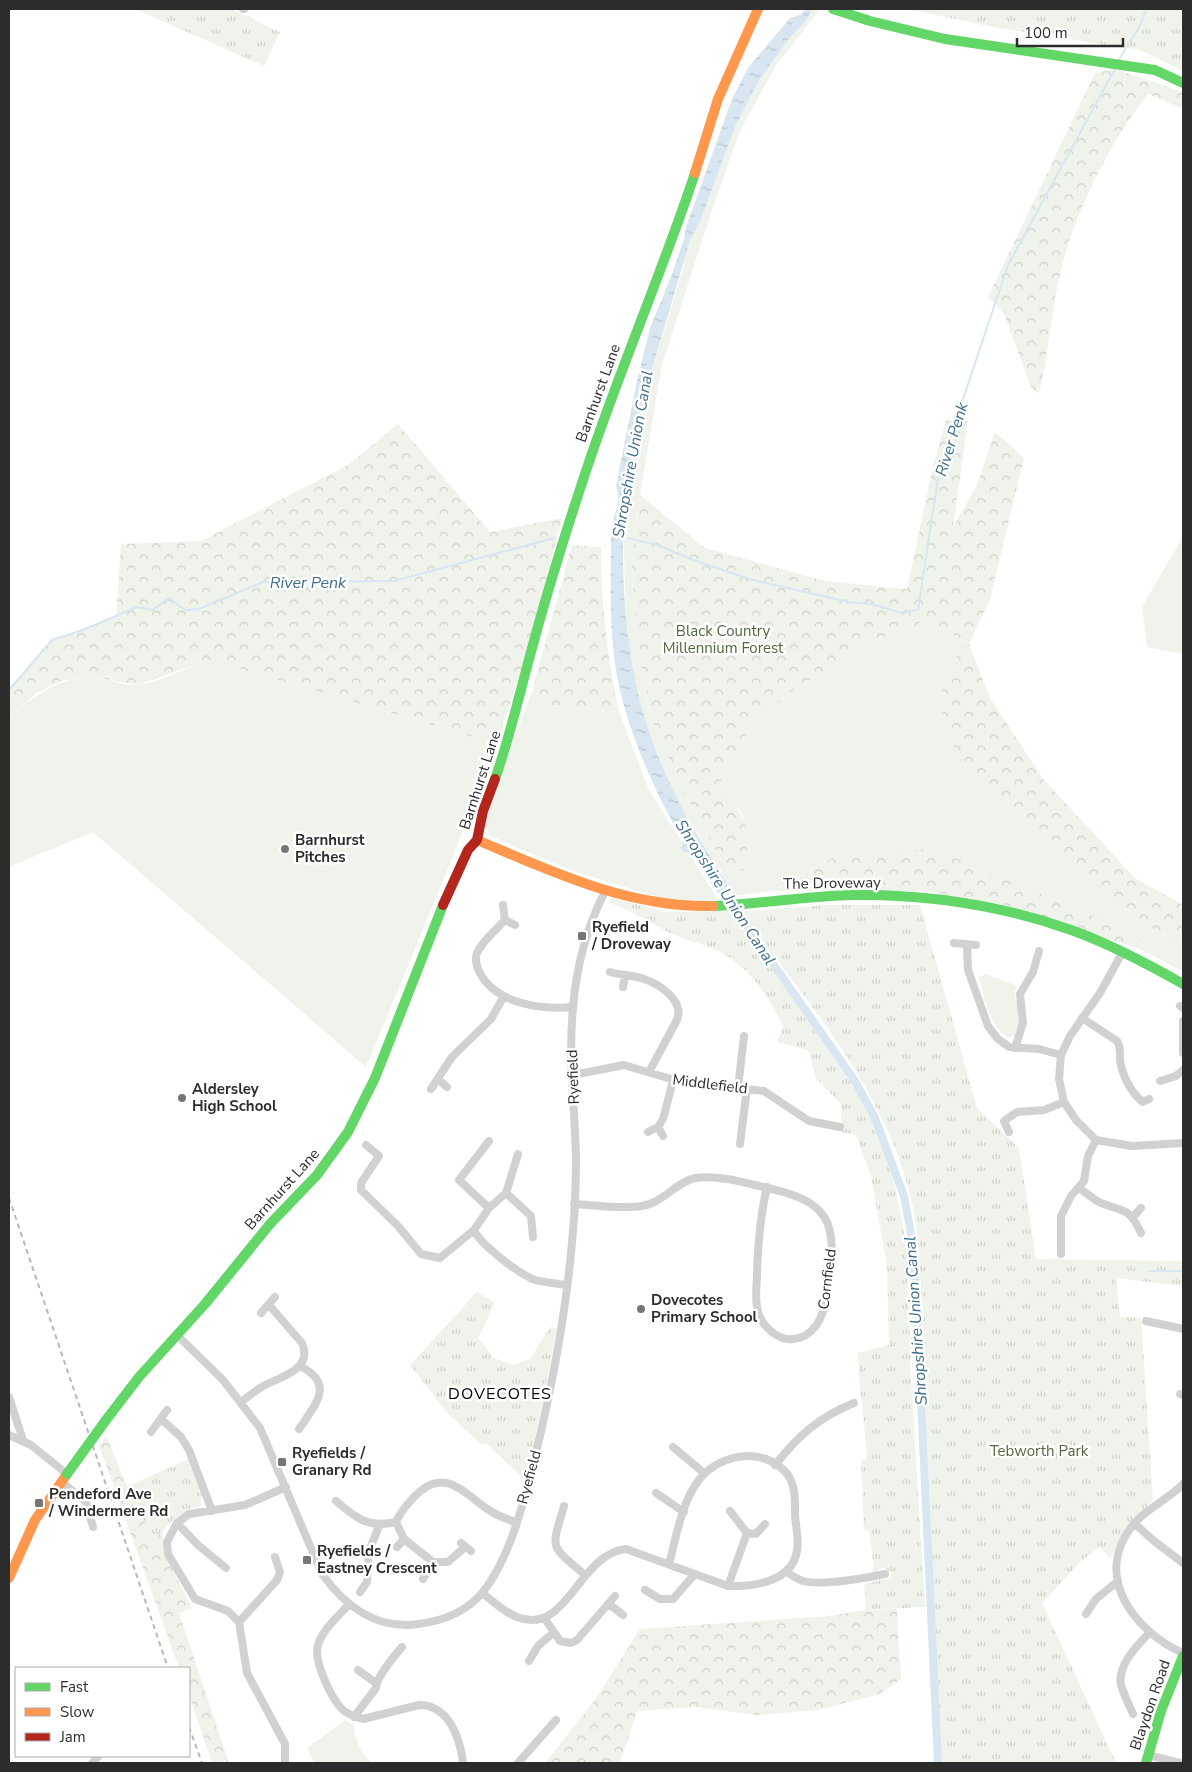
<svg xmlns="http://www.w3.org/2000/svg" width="1192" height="1772" viewBox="0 0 1192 1772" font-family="'Nunito Sans',sans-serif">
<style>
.grass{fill:#f0f3eb}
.forest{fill:url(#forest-crowns)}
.park{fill:url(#park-tufts)}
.water{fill:url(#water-ripples)}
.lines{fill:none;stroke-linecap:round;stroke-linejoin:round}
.stream{stroke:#d7e6f0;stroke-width:2}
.canal{stroke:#d7e6f0;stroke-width:8}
.street{stroke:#d1d1d1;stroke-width:8}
.fast{stroke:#63d668;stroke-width:10}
.slow{stroke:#ff974d;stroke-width:10}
.jam{stroke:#b3261e;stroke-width:10}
.rail{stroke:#b8b8b8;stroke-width:2;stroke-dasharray:5 4;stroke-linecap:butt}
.fast-bridge{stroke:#63d668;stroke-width:10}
.poi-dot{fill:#767676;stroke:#fff;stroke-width:2}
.labels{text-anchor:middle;stroke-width:5;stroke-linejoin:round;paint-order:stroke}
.street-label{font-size:15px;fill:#2c2c2c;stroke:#fff}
.park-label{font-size:15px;fill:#4f673b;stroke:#fff}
.poi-label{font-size:15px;font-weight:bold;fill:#2c2c2c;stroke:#fff;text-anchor:start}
.water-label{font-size:16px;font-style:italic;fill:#3d6d8c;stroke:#fff}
.neighbourhood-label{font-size:16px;letter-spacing:1px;fill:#000;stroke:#fff}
</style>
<defs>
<pattern id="forest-crowns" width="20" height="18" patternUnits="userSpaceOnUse" patternTransform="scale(1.25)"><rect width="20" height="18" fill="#f0f3eb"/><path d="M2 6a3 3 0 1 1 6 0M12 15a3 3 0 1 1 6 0" fill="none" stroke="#ced0ca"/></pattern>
<pattern id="park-tufts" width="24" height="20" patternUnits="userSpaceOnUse" patternTransform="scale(1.25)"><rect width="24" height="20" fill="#f0f3eb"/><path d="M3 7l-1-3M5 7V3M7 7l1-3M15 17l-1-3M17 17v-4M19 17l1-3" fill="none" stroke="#ced0ca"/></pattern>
<pattern id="water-ripples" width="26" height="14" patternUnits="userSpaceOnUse" patternTransform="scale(1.25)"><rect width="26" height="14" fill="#d7e6f0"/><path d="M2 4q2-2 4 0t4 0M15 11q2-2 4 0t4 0" fill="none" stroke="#b9c5ce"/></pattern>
</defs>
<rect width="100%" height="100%" fill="#fff"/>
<path class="grass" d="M813,9h7l-45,58 -35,64 -29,82 -49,152 -22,130 -9,75 7,80 14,69 27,64 51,93 14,-6 -1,-55 -24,-31 32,-59 45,-37 75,-46 44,-16 11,-8 43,26 -17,17 188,261 43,22v28l-40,-22 -4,-14 -299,-82 -68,37 -37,5 -30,-46 -39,-72 -22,-58 -13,-51 -5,-37 -3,-125 12,-53 9,-57 40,-131 -1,-7 7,-19 10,-18 35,-95 23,-45 30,-42 17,-18z
M1183,536v118l-36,-7 -5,-40z
M208,660l289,84 -56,142 -75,181 -273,-235 -84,35v-150c28,-23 54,-44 92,-38 11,1 27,8 38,6 20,-3 49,-18 69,-25z
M532,691l9,14 78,7 30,78 34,54v8h5l30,48 -54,-1 -94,-29 -80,-34 -7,-13z
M986,974l31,12c-5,11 2,18 3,29 0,6 -3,14 -5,20l-6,3c-20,-12 -25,-39 -30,-61z
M345,1720l9,5c0,13 6,27 16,36l-2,2h-54l-7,-15z"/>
<path class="forest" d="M1115,69l68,23v17l-35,-15c-40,51 -71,114 -87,176 -10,41 -12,83 -22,123l-7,-3 -28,-76 -16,-17 107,-224z
M946,420l22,1 -15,106 24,-42 18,-53 29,26 -34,141 -21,45 21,54 54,82 91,98 48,27v39l-43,-22 -66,-51 -79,-72 -40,-50 -16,-48 13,-40 17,-17 -43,-26 -11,8 -44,16 -75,46 -45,37 -31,59c24,34 33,42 24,86l-14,6 -51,-93 -27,-64 -14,-69 -7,-80 9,-75 65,53 120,33 82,8 25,-118z
M398,424l92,108 72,-14 -32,124 -33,102 -289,-84 -70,25 -39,-7h-19l-19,3 -23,11 -29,25v-27l43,-50 64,-24 5,-72 80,-3 147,-76z
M572,545l29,2c0,56 6,110 18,165l-78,-7 -9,-14z
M934,849l205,87 4,14 -142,-46 -81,-13h-148l68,-37z
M106,1436l21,50 12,-4 23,49 4,22 7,18 19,37 -13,5 50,150h-17l-23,-68v-27h-10l-80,-222z
M897,1609l4,70 -21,15 -62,16 -61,5 -61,-8 -59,4 -17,52h-75l50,-63 45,-71 189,-13 37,-6z"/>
<path class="park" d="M135,9h96l16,7 1,-1 10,7 22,10 -16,34z
M907,9h276v62l-43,-21 -142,-22z
M612,898l55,14 64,-2 124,178 22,41 18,57 11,56 4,93c7,10 5,15 0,26l15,246 -59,3 -2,-26 26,-6 2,-5 -8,-5 -13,5 3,-6 -5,-36 -5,-1 -3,-69 6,-2c-2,-36 -8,-70 -9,-106l31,-8 -2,-79 -16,-90 -15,-41 -15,-3v-28l-25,-26 -8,-28 -31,-8 6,-17c-17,-32 -36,-62 -71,-77 -13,-5 -27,-8 -40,-14 -22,-11 -41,-24 -65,-32z
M826,905h94l57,203 42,40 17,111 147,2v25l-67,-8 4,39 21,1 12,182 -24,24 -19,34 -10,-11 -20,15 -38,41 74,160h-175l-21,-488c-2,-22 -2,-46 -7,-68 -24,-113 -104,-204 -173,-295z
M477,1292l18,11 -17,35 16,20 19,7 17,-6 20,-32 7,1 -24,120 -9,31 -38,-36 -4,2 -33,-30 -39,-50z
M188,1459l13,35v12c-23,6 -33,17 -47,36l-27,-55z"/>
<path class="water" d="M806,9h7l-8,13 -17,18 -30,42 -23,45 -35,95 -10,18 -46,157 -16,94c-6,9 -5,49 -5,63 1,136 31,219 105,331l-5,9 -5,-1 -28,-41h-7l-2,-3 2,-8c-27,-47 -52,-102 -64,-155 -11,-51 -8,-105 -8,-156 2,-17 12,-27 5,-44l21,-105 13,-53 21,-51 13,-38 2,-12 46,-128 16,-31 42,-50 12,-4z"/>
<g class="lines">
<path class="stream" d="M1119,60c9,-18 23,-32 27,-51
M629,538l31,8 28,12 61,21 99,23 24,2 29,9 17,-3 21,-139 69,-206 108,-198
M9,690l43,-50 31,-10 54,-23 16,3 16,-12 16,12 14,-1 64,-27 131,-1 160,-43
M1149,1271h34"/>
<path class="canal" d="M718,885l137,196 20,37 29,78 7,38 4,37 23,492"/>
<path class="street" d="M243,9h1
M503,905l2,15 10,5
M505,920c-9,10 -23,21 -28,33 -3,8 0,15 4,22 17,29 61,35 92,32
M954,943l22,2
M967,945l1,25 20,56 9,12 12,9 30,2 22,6
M1122,953l-22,40 -30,43 -9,19 -2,24 5,23 12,18 20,20 36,6 51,-3
M610,972c10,3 21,3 31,6 17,5 44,22 36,42l-28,52
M623,987l2,-11
M1180,1006l3,2
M1082,1018l35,23c4,6 3,12 3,19 2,15 11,33 23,42l6,-3
M1183,1021v32
M1015,1048l8,-25 -3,-29 13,-22 6,-21
M573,1075l51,-10 57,17 83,9 45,30 31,6
M438,1079l9,8
M1160,1081l16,-5 7,-6
M738,1088l6,-52
M431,1089l21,-32 39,-38 13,-23
M658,1127l5,-8 10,-38
M648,1132l10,-5 5,9
M1009,1132l-5,-11 13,-9 27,-2 20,-8
M489,1141l-30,39 30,28
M740,1144l7,-56
M366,1145l13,11 -18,27v7l37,36 23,28 19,4 34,-28 15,-22 17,-15 12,-39
M1079,1188c6,4 13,10 20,14 24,11 29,3 42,31
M506,1193l25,23 2,21
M574,1204c22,1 47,5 68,2 21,-3 34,-24 53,-28 20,-3 44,3 64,8 73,15 79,34 69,105 -3,20 -11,46 -35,48 -16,2 -34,-15 -36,-32 -2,-11 0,-23 0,-34 1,-29 3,-57 10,-86
M1133,1217l8,-9
M474,1230c7,15 45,44 61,50 10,3 21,3 31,5
M1061,1254v-38l10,-20 13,-15 4,-25 8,-16
M261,1313l14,-16
M1146,1321l37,8
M177,1335l46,45 37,48 62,146c23,32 55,56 96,50 25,-3 47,-11 64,-31 29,-35 43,-96 54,-140 23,-96 40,-195 40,-294 -1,-50 -8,-101 -3,-151 3,-40 14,-83 33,-118
M1180,1394l3,1
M9,1397l14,43
M241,1402c8,-6 16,-13 26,-18 17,-8 46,-16 35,-41l-33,-38
M161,1419l20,18 8,13 23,61
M299,1429c16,-24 37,-45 1,-63
M151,1432l16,-22
M9,1435l22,10 36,29
M673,1447l31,26
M775,1465c23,-29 44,-48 79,-62
M62,1482l24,20 7,25
M1183,1484c-15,16 -37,24 -50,41 -41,51 1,106 50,128
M656,1493l28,19
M336,1501c21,18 32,27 60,21
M564,1506c-13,45 -15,38 21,69
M730,1511l17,22 9,1 9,-10
M177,1523l21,22 28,23
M1134,1523l20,18 29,22
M461,1543l10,8
M397,1547l7,-8
M433,1562l-29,-23 -8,-17c4,-10 11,-17 18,-25 32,-34 52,0 78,15 8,5 16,7 25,11
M786,1571c5,4 10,8 17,10 19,5 62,-3 82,-7
M423,1579l10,-17h15l17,-15
M728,1586l19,-53
M645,1590l15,9h13l21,-24
M360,1592l7,-10 2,-31 10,-25
M482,1593c11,8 22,19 35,24 50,20 61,-63 109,-68l102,37c25,1 64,-4 69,-35 2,-11 -1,-24 -2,-35 0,-13 1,-29 -7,-41 -24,-31 -73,-21 -92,9 -15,22 -20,54 -27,80
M349,1604c-10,12 -27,26 -31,41 -5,15 13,53 24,64 6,6 14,8 21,10l56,-14c30,0 41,33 44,58
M609,1604l14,11
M1086,1614l10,-15 22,-18
M545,1619l15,22 11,2 6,-3 38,-44
M239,1622l38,-42 3,-8 -5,-15
M529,1661l9,-15 15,-13
M358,1670l18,13
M1133,1714c-4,-9 -9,-19 -12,-29 -4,-20 17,-40 29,-53
M354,1717l22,-29c0,-10 19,-33 26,-41
M1148,1755l32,8
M92,1763l7,-7
M285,1763v-19l-38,-71 -8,-51 -11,-11 -33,-12 -27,-45 -1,-12 10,-19 12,-9 56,-9 41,-18
M518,1763l38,-43"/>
<path class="fast" d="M833,9l37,12 75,18 210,31 28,13
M495,779c15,-42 24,-84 36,-127 16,-60 35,-121 55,-181 33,-100 76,-198 109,-298
M713,906c47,-2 93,-10 140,-11 74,-1 151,11 221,36 38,14 74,33 109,53
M106,1420l33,-43 66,-73 65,-80 47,-49 31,-43 27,-54 68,-173
M1146,1763l15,-52 22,-55"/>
<path class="slow" d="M695,173l23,-74 40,-90
M477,840c76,32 151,68 236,66
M9,1578l26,-58 32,-46"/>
<path class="jam" d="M443,905l25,-55 9,-10 6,-29 12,-32"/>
<path class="rail" d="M9,1198l159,470
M189,1727l13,36"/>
<path class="fast-bridge" d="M67,1474l39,-54"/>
</g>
<g class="poi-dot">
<circle cx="285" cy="849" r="5"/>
<rect x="577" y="931" width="10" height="10" rx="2.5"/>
<circle cx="182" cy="1098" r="5"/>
<circle cx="641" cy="1309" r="5"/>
<rect x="277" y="1457" width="10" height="10" rx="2.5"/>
<rect x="34" y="1498" width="10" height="10" rx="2.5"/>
<rect x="302" y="1555" width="10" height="10" rx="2.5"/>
</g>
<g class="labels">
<g class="street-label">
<text transform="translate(598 393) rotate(-70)" y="5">Barnhurst Lane</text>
<text transform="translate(480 780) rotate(-72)" y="5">Barnhurst Lane</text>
<text transform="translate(832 883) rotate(-1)" y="5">The Droveway</text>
<text transform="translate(573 1077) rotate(-92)" y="5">Ryefield</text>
<text transform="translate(710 1084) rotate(7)" y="5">Middlefield</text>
<text transform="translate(282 1189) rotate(-48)" y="5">Barnhurst Lane</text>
<text transform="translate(827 1279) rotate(-83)" y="5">Cornfield</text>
<text transform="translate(529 1477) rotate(-75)" y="5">Ryefield</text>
<text transform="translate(1150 1705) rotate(-71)" y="5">Blaydon Road</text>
</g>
<g class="park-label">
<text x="723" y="636">Black Country<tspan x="723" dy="17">Millennium Forest</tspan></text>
<text x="1039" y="1456">Tebworth Park</text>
</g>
<g class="poi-label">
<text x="295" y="845">Barnhurst<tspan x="295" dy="17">Pitches</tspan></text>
<text x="592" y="932">Ryefield<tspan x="592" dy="17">/ Droveway</tspan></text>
<text x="192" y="1094">Aldersley<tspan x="192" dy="17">High School</tspan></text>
<text x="651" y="1305">Dovecotes<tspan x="651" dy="17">Primary School</tspan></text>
<text x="292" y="1458">Ryefields /<tspan x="292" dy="17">Granary Rd</tspan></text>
<text x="49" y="1499">Pendeford Ave<tspan x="49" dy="17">/ Windermere Rd</tspan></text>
<text x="317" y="1556">Ryefields /<tspan x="317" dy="17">Eastney Crescent</tspan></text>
</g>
<g class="water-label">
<text transform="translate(951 439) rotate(-73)" y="6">River Penk</text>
<text transform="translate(632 454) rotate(-80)" y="6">Shropshire Union Canal</text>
<text x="308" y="588">River Penk</text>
<text transform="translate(726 892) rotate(57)" y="6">Shropshire Union Canal</text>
<text transform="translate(915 1321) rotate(-94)" y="6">Shropshire Union Canal</text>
</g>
<g class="neighbourhood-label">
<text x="500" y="1399">DOVECOTES</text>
</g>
</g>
<rect width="1192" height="1772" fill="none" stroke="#2c2c2c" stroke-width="20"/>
<rect x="15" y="1667" width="175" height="90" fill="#ffffff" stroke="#ababab"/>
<rect x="25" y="1683" width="25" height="8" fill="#63d668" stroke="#ababab"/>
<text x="60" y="1692" font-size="15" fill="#2c2c2c">Fast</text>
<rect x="25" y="1708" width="25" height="8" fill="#ff974d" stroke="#ababab"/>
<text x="60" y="1717" font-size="15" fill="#2c2c2c">Slow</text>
<rect x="25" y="1733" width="25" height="8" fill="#b3261e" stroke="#ababab"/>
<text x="60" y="1742" font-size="15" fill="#2c2c2c">Jam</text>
<path d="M1017 38v8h106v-8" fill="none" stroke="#2c2c2c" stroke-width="2.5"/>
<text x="1024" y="38" font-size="15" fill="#2c2c2c" stroke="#ffffff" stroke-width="4" paint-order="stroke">100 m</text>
</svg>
